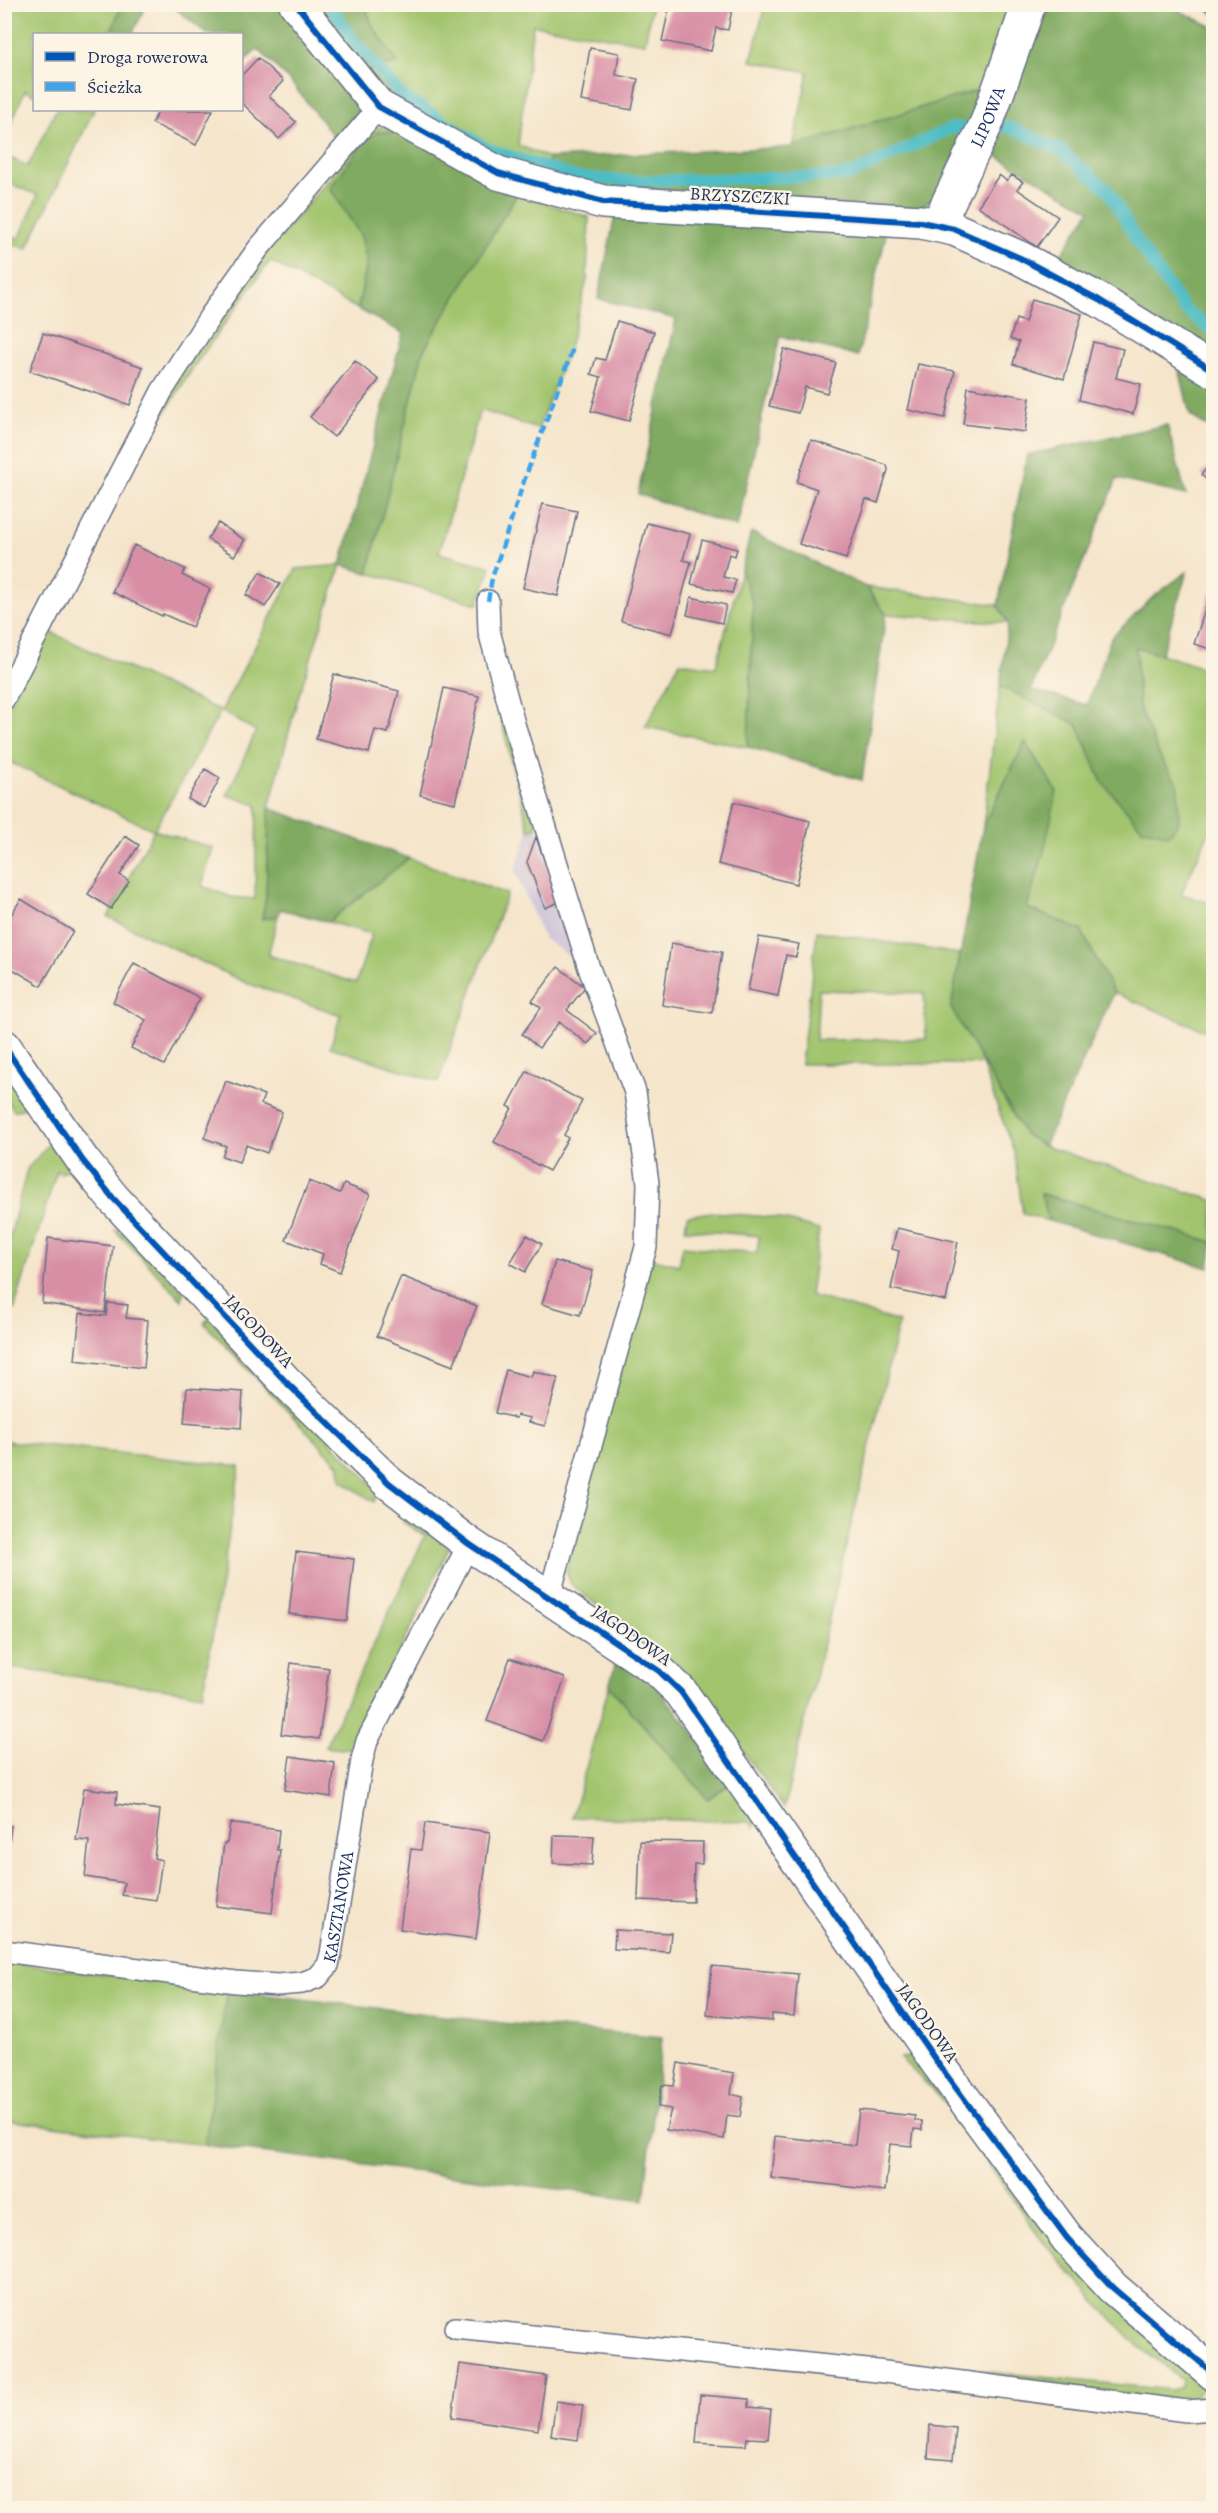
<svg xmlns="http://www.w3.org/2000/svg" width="1218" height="2513" viewBox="0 0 1218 2513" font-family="Alegreya,serif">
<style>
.industrial{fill:#cabfd6}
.green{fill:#a1c46d;stroke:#5e7a66;stroke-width:1.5;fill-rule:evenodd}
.forest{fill:#80aa60;stroke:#4e6c5f;stroke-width:1.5}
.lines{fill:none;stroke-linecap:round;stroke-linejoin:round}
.stream{stroke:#4ebcc5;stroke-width:12}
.building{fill:#d88fa6}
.lane-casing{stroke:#676f84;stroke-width:24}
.street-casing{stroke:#676f84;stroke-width:36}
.lane{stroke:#fff;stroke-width:21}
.street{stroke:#fff;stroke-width:33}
.quiet{stroke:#3da3ed;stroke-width:4.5;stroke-dasharray:9 4.5;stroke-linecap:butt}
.cycleway-casing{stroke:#fcf5e5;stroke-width:10}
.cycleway{stroke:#0057b8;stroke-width:6}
.labels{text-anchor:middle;stroke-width:4.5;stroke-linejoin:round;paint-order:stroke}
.street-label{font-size:18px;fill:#1b2f5e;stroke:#fcf5e5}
</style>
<rect width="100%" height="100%" fill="#fcf5e5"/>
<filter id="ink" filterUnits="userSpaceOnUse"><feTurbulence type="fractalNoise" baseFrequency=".0167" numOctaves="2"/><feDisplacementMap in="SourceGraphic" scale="12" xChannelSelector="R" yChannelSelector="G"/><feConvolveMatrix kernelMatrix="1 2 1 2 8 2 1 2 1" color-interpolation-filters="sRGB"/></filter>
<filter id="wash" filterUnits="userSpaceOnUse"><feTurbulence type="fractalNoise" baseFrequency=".008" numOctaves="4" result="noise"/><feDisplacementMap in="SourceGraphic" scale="24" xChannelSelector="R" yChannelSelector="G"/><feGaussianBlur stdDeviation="1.35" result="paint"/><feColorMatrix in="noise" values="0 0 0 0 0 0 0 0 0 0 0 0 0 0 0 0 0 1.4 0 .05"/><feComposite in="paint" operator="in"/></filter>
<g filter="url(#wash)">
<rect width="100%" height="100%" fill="#f5e5cb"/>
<path class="industrial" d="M537,827l46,139 -39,-27 -29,-68 14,-41z"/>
<path class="green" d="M4,5h118l-12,29h-76v61l-9,-5 -20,49z
M365,5h287l-7,38 -112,-18 -15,120 31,13 -4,21 -145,-75 -34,-32 31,-9 -25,-38z
M765,5h254l-31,82 -195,60 15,-75 -57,-11z
M56,110h38l-67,139 -22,-8v-7l14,5 19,-44 -33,-13v-26l23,10z
M385,127l15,6 -23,-1 -13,10 -34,46 31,47 6,27 -9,47 -88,-48 -76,105 -61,98 40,-80 95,-134 105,-122z
M517,194l72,23 -2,63 -18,68 -31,81 -58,-19 -41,143 52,14 -13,37 -110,-31 55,-222z
M341,565l-44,136 -28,107 -3,89 -4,21 16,-2 -10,39 88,28 16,-49 -44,-12 81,-64 98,36 -69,188 -108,-35 11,-32 -95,-32 -138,-66 46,-87 -149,-70v-48l41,-82 175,81 75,-142zM221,711l35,20 -29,64 30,10 -2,94 -24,-2 -29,-11 11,-38 -59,-18z
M741,571l12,32 -5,144 -103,-20 35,-65 36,5z
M866,587l132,18 10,18 -122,-9z
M1136,646l77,25v152l-32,71 32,10v130l-99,-41 -33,-63 -54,-22 17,-57 -19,-109 -42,84 17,-140 77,38 25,58 76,3 -17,-26 -22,-51z
M486,654l51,173 -8,3 -41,-162z
M817,931l143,23 -9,54 74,127 19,11 169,54v42l-171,-48 7,27 -26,-7 -9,-62 -32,-88h-181zM819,990l105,3 2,46 -110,1z
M4,1069l26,38 -16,4 -9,-14z
M49,1144l10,4 14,16 -12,10 -4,-4 -43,140 -9,-1v-54l22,-86z
M712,1212l65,6 42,12 -9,65 89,27 -115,486 -74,-102 -75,-70 -64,-52 -5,-15 83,-311 30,7 4,-19 74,7 2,-17 -74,-7 2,-13z
M115,1230h9l59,62 -1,8z
M209,1318l168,171 -3,13 -33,-22 -1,-14 -136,-143z
M5,1441l235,25 -37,228 -198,-27z
M409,1515l40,33 -96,202 -28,-3 100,-211 -22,-14z
M609,1686l99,113 24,-18 28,37 -6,9 -4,-5 -178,-5z
M5,1962l222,28 -22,155 -200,-25z
M928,2056l275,330 -8,12 -17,4 -299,-41 293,29 9,-3 1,-7 -43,-33 -43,-45 -59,-68 -91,-131 -46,-45z"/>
<path class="forest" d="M122,5h25l-15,29h-22z
M171,5h114l76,95v13l-23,29 -48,-61 -32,-32 -16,14v-29h-35z
M312,5h53l7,20 26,38 -32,9z
M1042,5h126l45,22v330l-96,-58 -59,-40 32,-49 -100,-58z
M988,87l-44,104 -26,18 -328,-19 -45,-11 4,-21 244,-11z
M377,132l23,1 117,61 -94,157 -55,222 -27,-8 62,-232 -45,-24 9,-46 -6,-27 -31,-48 34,-46z
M615,215l270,15v9l-27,117 -78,-20 -43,191 -99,-33 38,-175 -78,-20z
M1178,364l35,19v48l-23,-16z
M1167,425l19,70 -69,-16 -86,211 56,15 24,-67 43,-42 33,-24 -26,83 -25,-8 3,61 22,51 17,26 1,38 -11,12 -26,-7 -40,-46 -25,-58 -77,-38 8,-63 -10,-18 29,-150z
M751,532l115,55 20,27 -24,166 -114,-33 5,-143 -12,-33z
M1025,742l32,49 -13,60 -17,57 54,22 33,63 -70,153 -19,-11 -74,-127 32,-182z
M269,808l140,50 -81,64 -48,-13 -2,7 -16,3 4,-22z
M1041,1194l172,48 -4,26 -160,-47z
M617,1659l41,29 74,93 -24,18 -99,-113z
M227,1990l284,34 151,13 -18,163 -439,-55z"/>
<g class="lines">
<path class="stream" d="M330,4l21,33 49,57 88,55 87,28 55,4 217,-5 105,-48 58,-1 50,23 48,40 31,54 45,65 30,23"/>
</g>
<g id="blocks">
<path class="building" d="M670,4h63l-5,26 -12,-2 -5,23 -49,-10z
M1196,4h18v11z
M590,48l29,5 -3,22 22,4 -6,31 -51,-9z
M258,58l25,23 -14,15 27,26 -17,17 -37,-36v-28z
M159,110h54l-17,35 -44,-22z
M999,175l8,6 5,-6 11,7 -6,7 41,28 -21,30 -59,-41z
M1032,299l50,15 -18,65 -51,-15 6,-22 -9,-3 6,-20 9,3z
M617,321l37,11 -25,89 -38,-10 10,-34 -10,-3 5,-16 9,2z
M43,333l100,34 -13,38 -100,-34z
M1093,342l30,7 -7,29 25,6 -8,30 -54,-14z
M784,349l52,14 -9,30 -22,-6 -7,26 -29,-7z
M355,361l24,19 -45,57 -24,-20z
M918,364l37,7 -10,47 -37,-8z
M968,387l62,11 -5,34 -62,-8z
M811,440l76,25 1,5 -10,33 -12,-4 -20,60 -47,-15 18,-55 -20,-7z
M1214,460v25l-13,-10z
M542,504l35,7 -19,85 -35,-8z
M218,523l27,17 -11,16 -27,-17z
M647,523l43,11 -7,26 8,2 -19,72 -51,-13z
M702,540l35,9 -2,7 -6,-2 -6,23 13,3 -4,13 -41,-9z
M134,545l51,24 -3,6 28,14 -18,38 -29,-13 -1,2 -50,-24z
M260,572l20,12 -15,23 -19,-12z
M1211,591l3,1v58l-20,-6z
M691,597l35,8 -4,18 -35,-8z
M334,674l65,17 -11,42 -13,-3 -6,23 -53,-14z
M444,688l35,8 -24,107 -35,-8z
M205,769l15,9 -16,30 -16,-9z
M734,802l76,19 -14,63 -78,-20z
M125,836l14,9 -19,30 9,6 -18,28 -23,-15z
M536,837l23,65 -14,6 -18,-46z
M21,899l52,32 -32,55 -37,-22v-38z
M759,937l40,7 -3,13 -10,-2 -8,41 -30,-6z
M671,943l51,9 -10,61 -50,-8z
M134,963l66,35 -36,67 -33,-17 15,-28 -33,-18z
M558,967l27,20 -18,23 30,23 -9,11 -29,-22 -20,26 -17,-14 19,-26 -9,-7z
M527,1071l55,30 -18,34 4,3 -19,33 -55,-29 18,-34 -4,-2z
M226,1081l38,14 -3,9 21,8 -15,41 -21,-8 -7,17 -17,-6 4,-10 -22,-8z
M309,1181l31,12 4,-9 26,10 -30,78 -20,-8 3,-10 -37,-14z
M897,1228l61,14 -12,59 -55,-12 8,-38 -7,-2z
M527,1235l15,9 -17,28 -15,-9z
M48,1238l65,8 -8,67 -63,-10z
M555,1261l38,10 -13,44 -38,-11z
M401,1276l76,30 -24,60 -76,-30z
M108,1303l20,2 -2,13 22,2 -4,48 -69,-8 5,-47 26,3z
M506,1370l25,7 2,-6 25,7 -13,48 -16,-4 2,-4 -14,-3 -1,3 -21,-5z
M187,1388l56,4 -2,36 -57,-5z
M296,1552l58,7 -7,62 -58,-7z
M510,1658l55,20 -22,63 -56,-20z
M291,1663l38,5 -10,71 -38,-5z
M290,1756l45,7 -4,34 -46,-7z
M84,1788l33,4 -1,12 44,6 -6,48 8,2 -6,40 -34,-5 2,-12 -39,-6 4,-36 -13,-1z
M230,1823l49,7 -2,20h3l-8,63 -56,-7 8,-63h3z
M425,1823l65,9 -14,107 -76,-10 11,-80 10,1z
M4,1825l7,1 -5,39h-2z
M554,1835l40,1 -2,29 -39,-2z
M640,1841l63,1 -1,22h-8l-1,38 -55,-2z
M615,1930l56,3 -2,19 -55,-3z
M712,1966l86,8 -4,42 -22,-2v7l-65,-6z
M678,2063l56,10 -3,21 12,3 -3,20 -13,-2 -3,24 -58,-9 5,-21 -13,-2 4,-22 12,1z
M859,2110l56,6v5h7v9l-8,-1 -2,17 -22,-2 -5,47 -114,-13 4,-42 80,9z
M460,2364l86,12 -8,54 -86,-13z
M700,2395l49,4v8l22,2 -3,30 -21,-1 -1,8 -50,-3z
M556,2401l27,4 -5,35 -27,-4z
M930,2425l26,3 -3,32 -25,-2z"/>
</g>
</g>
<g filter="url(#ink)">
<use href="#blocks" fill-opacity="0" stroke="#676f84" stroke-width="1.5"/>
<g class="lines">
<defs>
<g id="lane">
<path d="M488,601l1,30 25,93 75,244 46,124 13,91 -2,64 -97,350"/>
<path d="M4,699l158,-308 49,-76 47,-66 121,-142"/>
<path id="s1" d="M4,1951l232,31 41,3 25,-2 16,-6 10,-12 3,-11 31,-194 5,-19 102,-197"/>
<path d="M455,2328l422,43 310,40 27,-2"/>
</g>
<g id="street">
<path d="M296,4l83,103 119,66 105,29 318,20 33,7 66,29 79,42 115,71"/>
<path id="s2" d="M938,224l49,-102 42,-118"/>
<path d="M4,1046l79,115 30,37 175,186 101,99 80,61 190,127 22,21 258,373 128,173 46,50 101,86"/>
</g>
</defs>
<use href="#lane" class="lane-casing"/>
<use href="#street" class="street-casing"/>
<use href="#lane" class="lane"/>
<use href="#street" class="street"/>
<path class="quiet" d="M488,601l4,-23 32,-97 49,-133"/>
<defs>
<path id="cycleway" d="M296,4l83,103 119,66 105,29 318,20 33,7 66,29 79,42 115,71
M4,1046l79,115 30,37 175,186 101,99 80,61 190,127 22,21 258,373 128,173 46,50 101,86"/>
</defs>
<use href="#cycleway" class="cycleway-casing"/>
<use href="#cycleway" class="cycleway"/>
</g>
</g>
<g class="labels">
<g class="street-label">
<text dy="6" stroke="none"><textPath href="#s2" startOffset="118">LIPOWA</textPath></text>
<text transform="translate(740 196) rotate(3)" y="6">BRZYSZCZKI</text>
<text transform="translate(259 1331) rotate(47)" y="6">JAGODOWA</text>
<text transform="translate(632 1635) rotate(35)" y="6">JAGODOWA</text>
<text dy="6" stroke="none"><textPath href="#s1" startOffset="392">KASZTANOWA</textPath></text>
<text transform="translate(928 2023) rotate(55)" y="6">JAGODOWA</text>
</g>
</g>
<rect width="1218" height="2513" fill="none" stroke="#fcf5e5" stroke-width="24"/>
<rect x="33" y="33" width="210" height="78" fill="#fcf5e5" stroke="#a2a6af" stroke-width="1.5"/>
<rect x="45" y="52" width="30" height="9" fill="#0057b8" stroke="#a2a6af" stroke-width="1.5"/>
<text x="87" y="63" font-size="18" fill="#1b2f5e">Droga rowerowa</text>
<rect x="45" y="82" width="30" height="9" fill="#3da3ed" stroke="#a2a6af" stroke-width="1.5"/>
<text x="87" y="93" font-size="18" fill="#1b2f5e">Ścieżka</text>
</svg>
